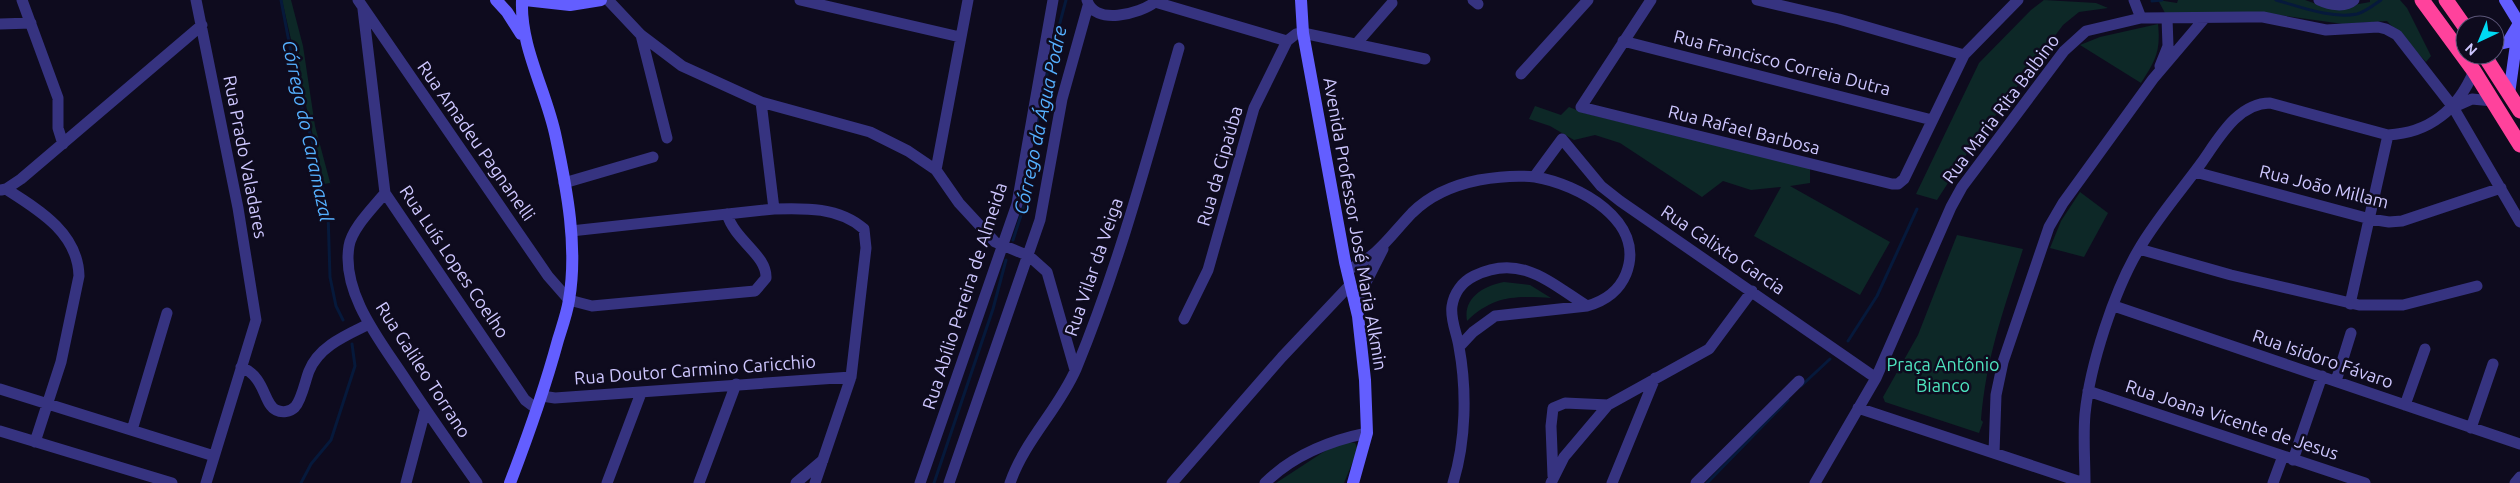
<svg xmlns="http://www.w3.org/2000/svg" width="2520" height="483" viewBox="0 0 2520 483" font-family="Ubuntu,sans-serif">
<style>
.green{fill:#0d2827}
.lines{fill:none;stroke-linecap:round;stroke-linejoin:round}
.stream{stroke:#06193b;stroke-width:3}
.street{stroke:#363380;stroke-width:11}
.secondary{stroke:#635eff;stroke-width:12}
.highway{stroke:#ff429c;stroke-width:15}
.labels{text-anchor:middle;stroke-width:5;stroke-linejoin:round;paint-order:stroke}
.street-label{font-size:18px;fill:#cec7ff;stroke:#0e0b1e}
.park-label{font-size:18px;fill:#4ee4bf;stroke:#0e0b1e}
.water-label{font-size:19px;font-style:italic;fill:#55b0ff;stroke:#0e0b1e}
</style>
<rect width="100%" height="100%" fill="#0e0b1e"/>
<path class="green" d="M282,0h9l12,46 12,80 16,60 -1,-3 -6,1z
M2044,0l52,3 12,5 -29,4 -16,13 -97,130 -29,45 -21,-6 63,-131 52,-53z
M2158,0l19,3 1,-3h127l26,9 39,-7v-2h30l7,8 24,48 -5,6 -39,-41 -44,3 -64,-9 -114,-2z
M2158,24c3,28 -3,37 -17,59l-61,-38 20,-8z
M1535,106l26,9 8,-8 15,6 226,55v15l-20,3 100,56 -30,53 -106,-59 27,-49 -30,3 -28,-9 -21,16 -82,-54 -25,-8 -21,5 -24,-14 -21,-7z
M2080,192l28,21 -24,44 -34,-9 11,-27z
M1957,235l66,14c-19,60 -37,108 -42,171l2,2 -4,11 -94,-31 -2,-5 35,-62z
M1504,282l26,3 21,13c-35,-2 -57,-3 -84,23 -4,-23 16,-35 37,-39z
M1349,442l6,1 3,6 -14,34h-68l52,-34z"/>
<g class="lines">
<path class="stream" d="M281,0l20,105 14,45 13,63 2,64 6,29 7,14
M2276,0c25,7 55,19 81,14 8,-2 17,-9 24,-14
M2152,1l10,-1
M1034,138l16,-78 16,-60
M1013,240l13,-40 6,-48
M1848,341l29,-45 40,-87
M1801,386l29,-27
M301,483l10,-19 20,-24 24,-74 -3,-22
M934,483l59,-174 13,-49
M1707,483l81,-83"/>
<path class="street" d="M22,0l36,98v30l5,16
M196,0l42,208 18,112 -50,163
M358,0l190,276 21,24 23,6 163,-15 11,-13c1,-23 -31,-37 -39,-64
M608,0l33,35 41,31 79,36 109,30 38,19 28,19 23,33 36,39 34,14 18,16 28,98
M800,0l160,37
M1087,0c7,26 53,14 68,2l132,39
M1473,0l5,4
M1651,0l-70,107 311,77h6l6,-5 60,-124 54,-55
M1757,0l82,19 125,36
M2134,0l7,18
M2319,0c11,5 26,8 35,0
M363,9l22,184 140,207 12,9
M0,24l31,-1
M641,35l26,103
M1623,41l309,79
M1357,43l35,-40
M2160,66l8,-20 -1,-28
M1521,74l67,-74
M761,102l13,107
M2454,107l18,-8 21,2
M936,170l32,-170
M2195,172l175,47 19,3 13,-1 99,-33
M1534,177l28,-38 39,47 19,15 256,177
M564,183l89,-26
M6,189c33,21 72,44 73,87l-18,86 -26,80
M1,190l5,-1 15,-10 181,-154
M385,193c-12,15 -33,35 -36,53 -8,48 33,97 57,134 23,35 47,69 71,103
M571,231l203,-22c31,-1 65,-2 90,20l2,19 -15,129 -36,106
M2139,249l92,26 128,30h44l74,-19
M1347,270c31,-13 43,-34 65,-57 18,-18 42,-28 67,-33 17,-3 38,-5 56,-3 43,7 112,44 91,97 -7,17 -21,27 -39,32 -38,-24 -67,-53 -113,-30 -12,6 -20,17 -22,30 -2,14 5,27 7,41 8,43 7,94 -6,136
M1355,304l28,-55
M2350,304l38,-169
M2114,306l406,138
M1184,319l24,-49 46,-162 33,-67 9,-7 7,-1 122,26
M1459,347l14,-15 22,-16 92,-10
M241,367c25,10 22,37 35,43 6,3 14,2 19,-3 7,-8 10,-26 14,-36 10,-25 38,-36 60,-47
M2336,381l15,-48
M0,389l214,67
M2088,391l277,92
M542,396l13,2 296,-21
M2405,405l20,-56
M1858,408l226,75
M2471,428l22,-64
M132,430l35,-117
M0,431l172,52
M1994,453l2,-58 7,-33 46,-135 14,-24 90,-124 51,-60
M2293,460l29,-84
M1553,476l-2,-50 2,-18 12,-5 43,2
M406,483l19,-72
M607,483l34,-90
M699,483l37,-99
M796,483l27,-23
M920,483l97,-279 36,-204
M949,483l91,-263 22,-121 26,-93
M1010,483c15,-43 48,-73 66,-114 43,-104 72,-213 103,-321
M1172,483l110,-126 68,-72
M1265,483c28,-28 63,-42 102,-50
M1551,483l13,-26 44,-52 101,-56 43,-58
M1612,483l43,-105
M1696,483l103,-102
M1815,483l61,-105 75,-171 11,-20 102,-136 22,-20 55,-13 107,-1h15l63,13 52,-3 8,2 11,6 56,72 67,115
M2085,483c0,-23 -2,-46 0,-69 5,-49 29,-123 54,-165 18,-31 42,-58 63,-87 17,-24 36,-59 68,-59l118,32c42,-2 70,-26 86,-64
M2273,483l10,-27
M2515,483l5,-6"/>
<path class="secondary" d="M496,0l11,12 14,22
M525,0l45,5 31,-5
M1301,0l2,33 42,229 13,54 7,64 2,53 -14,50
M2505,0l14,23 -10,71
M2495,45l13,-3 10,-17
M510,483c18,-47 35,-95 48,-143 4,-13 9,-27 11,-40 9,-53 -2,-110 -13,-162 -9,-46 -36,-90 -34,-138"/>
<path class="highway" d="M2422,0l52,71 46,74
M2446,0l19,27
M2484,55l36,56"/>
</g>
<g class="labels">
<g class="street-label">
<text transform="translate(1782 63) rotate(14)" y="6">Rua Francisco Correia Dutra</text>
<text transform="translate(2001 109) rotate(-53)" y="6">Rua Maria Rita Balbino</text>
<text transform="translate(1744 130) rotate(14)" y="6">Rua Rafael Barbosa</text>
<text transform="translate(476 141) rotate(55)" y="6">Rua Amadeu Pagnanelli</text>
<text transform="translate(245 157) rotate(79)" y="6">Rua Prado Valadares</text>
<text transform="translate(1220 166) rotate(-74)" y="6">Rua da Cipaúba</text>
<text transform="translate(2324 187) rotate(14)" y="6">Rua João Millam</text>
<text transform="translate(1355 224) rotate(80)" y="6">Avenida Professor José Maria Alkmin</text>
<text transform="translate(1723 250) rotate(34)" y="6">Rua Calixto Garcia</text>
<text transform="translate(454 262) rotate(56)" y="6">Rua Luís Lopes Coelho</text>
<text transform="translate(1094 267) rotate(-71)" y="6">Rua Vilar da Veiga</text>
<text transform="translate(965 296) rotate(-72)" y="6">Rua Abílio Pereira de Almeida</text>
<text transform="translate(2323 359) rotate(19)" y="6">Rua Isidoro Fávaro</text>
<text transform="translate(423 370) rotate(57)" y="6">Rua Galileo Torrano</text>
<text transform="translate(695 370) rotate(-4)" y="6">Rua Doutor Carmino Caricchio</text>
<text transform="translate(2232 420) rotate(18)" y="6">Rua Joana Vicente de Jesus</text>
</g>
<g class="park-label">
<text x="1943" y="371">Praça Antônio<tspan x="1943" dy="21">Bianco</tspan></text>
</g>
<g class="water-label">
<text transform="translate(1040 120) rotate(-78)" y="7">Córrego da Água Podre</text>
<text transform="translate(308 131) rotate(78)" y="7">Córrego do Caramazal</text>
</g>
</g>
<g transform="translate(2480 40) rotate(224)"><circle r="24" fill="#0e0b1e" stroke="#5b5678"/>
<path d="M0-4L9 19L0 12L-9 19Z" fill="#00d9f2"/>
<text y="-8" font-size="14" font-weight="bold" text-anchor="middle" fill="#cec7ff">N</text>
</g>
</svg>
